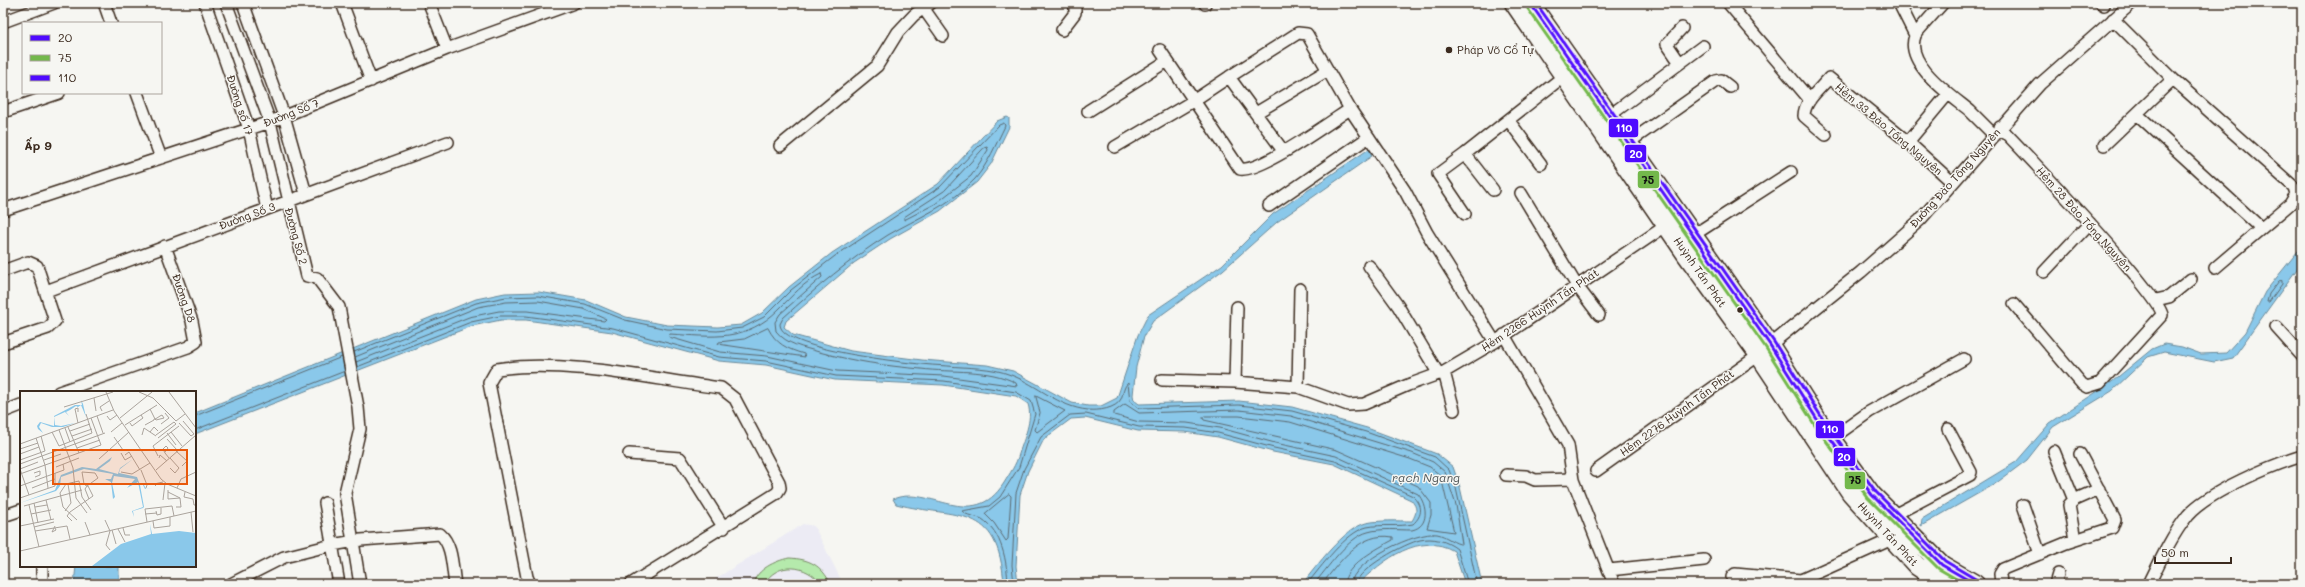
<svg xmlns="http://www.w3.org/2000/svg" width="2305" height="587" viewBox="0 0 2305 587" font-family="Mali,sans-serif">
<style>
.built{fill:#ecebf4}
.green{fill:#b5eaac;stroke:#788a65}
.water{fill:#8ac8ea;stroke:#6a8998}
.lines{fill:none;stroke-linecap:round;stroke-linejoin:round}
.shore{stroke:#5b6970;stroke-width:1}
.street-casing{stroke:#3b2a1e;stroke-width:14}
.primary-casing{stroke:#3b2a1e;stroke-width:21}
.street{stroke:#f6f6f2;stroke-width:11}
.primary{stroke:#f6f6f2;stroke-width:18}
.bus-1-casing{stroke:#f6f6f2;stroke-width:6}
.bus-2-casing{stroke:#f6f6f2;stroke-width:6}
.bus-3-casing{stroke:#f6f6f2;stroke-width:6}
.bus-1{stroke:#4f0aff;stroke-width:3}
.bus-2{stroke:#73b84b;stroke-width:3}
.bus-3{stroke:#4f0aff;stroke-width:3}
.poi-dot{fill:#3b2a1e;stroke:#f6f6f2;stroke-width:1.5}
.labels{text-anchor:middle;stroke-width:3;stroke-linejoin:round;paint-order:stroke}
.poi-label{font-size:11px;fill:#3b2a1e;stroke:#f6f6f2;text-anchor:start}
.street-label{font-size:11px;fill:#3b2a1e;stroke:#f6f6f2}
.neighbourhood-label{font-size:12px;font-weight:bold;fill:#3b2a1e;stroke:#f6f6f2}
.water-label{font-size:12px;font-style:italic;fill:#53595b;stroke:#f6f6f2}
.inset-road{fill:none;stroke:#aba49d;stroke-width:1}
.view{fill:#e8590c;fill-opacity:0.15;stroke:#e8590c;stroke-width:2}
.inset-edge{fill:none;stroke:#3b2a1e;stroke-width:2}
.line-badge{stroke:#f6f6f2;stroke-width:1.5}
.badge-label{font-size:11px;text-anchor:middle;font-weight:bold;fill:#fff}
.pale-badge-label{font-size:11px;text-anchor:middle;font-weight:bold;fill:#111}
</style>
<rect width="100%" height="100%" fill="#f6f6f2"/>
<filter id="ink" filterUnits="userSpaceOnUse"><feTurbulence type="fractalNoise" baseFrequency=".025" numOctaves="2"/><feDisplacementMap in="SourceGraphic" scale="8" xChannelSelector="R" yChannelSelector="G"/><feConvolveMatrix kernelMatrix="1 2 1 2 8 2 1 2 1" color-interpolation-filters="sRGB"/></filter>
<g filter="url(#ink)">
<path class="built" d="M803,524l11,2 29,58h-136z"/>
<path class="green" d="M789,558c21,1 32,7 42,26h-10c-14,-20 -44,-23 -57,0h-11c4,-15 22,-23 36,-26z"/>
<path class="water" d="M1007,117l2,1v9l-18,37 -14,18 -37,29 -50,28 -36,24 -68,58 -2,6 9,8 58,16 71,9 65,5 26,6 59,32 16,3h13l16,-8 21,-63 10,-20 74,-50 51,-51 96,-65 3,7 -95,66 -54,48 -70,51 -9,15 -8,31 -3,28 1,5 5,4 100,-3 53,6 75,21 70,26 16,13 7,20 22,97h-17l-11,-33c-34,-20 -71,9 -96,33h-56c15,-18 41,-55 64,-61 14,-3 31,-2 46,-2 5,-9 6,-13 -1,-21l-77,-36 -61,-12 -55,-15 -33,-5 -47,-1 -53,-13 -14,1 -27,20 -16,32 -8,24 -4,71 2,18h-14c-6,-82 -46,-64 -108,-80l-3,-5c37,-15 79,34 111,-16 6,-10 12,-18 15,-29 5,-16 14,-34 9,-50l-12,-8 -73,-11 -108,-5 -69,-15 -47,-4 -107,-29 -86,-12h-25l-29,6 -277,108v-21l281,-114 29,-6 34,-1 47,8 40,17 41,8 51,2 23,-2 21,-12 27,-26 43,-34 106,-69 59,-63z
M2302,246v16l-69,96 -19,4 -50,-10 -16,5 -36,34 -59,36 -26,33 -32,24 -74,42 1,-7 94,-57 34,-39 63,-42 39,-32 12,-5 18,3 19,7 25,-1 19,-21 20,-40z
M76,566h43v18h-45z"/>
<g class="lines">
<path class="shore" d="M984,148l3,-1 1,3 -17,26 -36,28 -31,16v-3l40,-26z
M821,274l1,3 -42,37 -5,8 1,9c11,14 27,16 43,21 33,9 67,14 102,17 30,4 68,-1 95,14l1,3 -73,-10 -107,-5 -70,-15 -47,-4 -51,-15 1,-3c44,3 76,8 109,-25 12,-12 26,-28 42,-35z
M2282,281v3l-13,18h-2l2,-8 10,-13z
M768,328c8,16 19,21 36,26l1,3 -87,-13 1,-2 25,-3z
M354,352l122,-49 30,-6 32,-1 47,8 40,16 42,9 50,2 25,-3 22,-11 27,-27 44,-34 105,-69 59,-62 5,-2 1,3c-9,18 -17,38 -30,53 -24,26 -58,39 -87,56 -38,24 -72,53 -105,83l-3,6c0,22 88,33 107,36 21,3 40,5 61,6 21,2 43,1 63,9 27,10 47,32 77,35 10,1 28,-1 33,-11 2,-5 3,-13 7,-16l2,18 9,7 100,-3 53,6 74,21 69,25 14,13 7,18 21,96
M355,357l123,-50 28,-5 32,-1 46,8 22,10 -2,2 -77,-10h-28l-30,6 -113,45
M357,367l114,-45 29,-6h26l87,12 106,29 47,4 70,15 108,5 72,11 15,9 4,13 -16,53 -19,30 -11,9 -27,5c4,5 14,5 20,8 20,13 25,43 26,65
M1036,396l29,15 -28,21 -2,-2 5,-17z
M195,416l147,-59
M1205,416h34l51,6 120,37 20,8 10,8 2,6 12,51 -27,-4 4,-13v-12l-13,-17 -81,-36 -133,-30 -1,-2z
M195,430l150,-59
M1009,494l2,2 -3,43 -2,2 -12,-18 -9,-9z
M1014,584l-2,-19 4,-72 8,-24 17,-32 29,-22 16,-1 53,13 47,1 32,5 56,15 61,13 78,35c10,9 10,19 0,28 -15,3 -31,0 -46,3 -21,5 -46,40 -60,57
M1314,584c13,-15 34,-47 54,-52 13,-4 30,-2 44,-2 18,-4 15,-25 6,-36l-82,-38 -61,-13 -55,-15 -33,-5 -48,-1 -25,-7v-3l11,-8 14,9 100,-3 52,6 121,37 21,9 12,10 11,33 6,39c-6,1 -17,-9 -25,-10 -20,-3 -85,27 -86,50
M1322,584c18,-22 38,-53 71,-47v3c-15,8 -48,25 -49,44
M1356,584c1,-15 50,-41 64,-44 13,-3 27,1 37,9l11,35"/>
<defs>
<path id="street" d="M104,3l7,20
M205,3l44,126 18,80
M226,3l44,119 37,154 10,2 22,29 19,100 2,22 -15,64 15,91
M243,3l41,113 22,78
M342,3l29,78
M429,3l18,46
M1205,3v1
M1728,3l82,97
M1899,3l16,32
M1943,3c-5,6 -27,29 -28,33 -11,28 37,60 55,75 8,8 16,16 24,24
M2101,3l3,2
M924,9l19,27
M2113,19l60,60 121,108 2,7 -6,10 -75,64
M3,22l51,-19
M1062,30l13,-17v-10
M1160,50l80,119c20,4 90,-47 110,-60
M1680,63l-13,-19 15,-16
M1229,77l69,-44 9,1 43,75 55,82 22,42 68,109
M137,93l24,65
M1088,111l79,-50
M3,112l56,-19
M1256,113l72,-43
M2137,114l124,114
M1609,116l94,-70
M1509,121l32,43
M2000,127c22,23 162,169 162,188l-62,68 -13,4 -5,-3 -68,-80
M1826,135l-22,-19c0,-15 16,-27 25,-38l79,64 44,40
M1908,142l40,-48
M1628,143l88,-62 5,-1 9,7
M2104,145l69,-66
M780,146l97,-80 21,-34 16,-17 17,-12
M1115,147l78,-46 36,-24 55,75
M1493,190l-28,-36 99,-78
M1521,193l56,93 22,29
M1269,206l100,-69
M3,210l267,-88 177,-73 127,-46
M1465,214l-27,-40 27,-20
M1692,236l99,-64
M1369,266l29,40 40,67
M3,271l25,-9 9,4 18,55 -7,7 -45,15
M2044,272l46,-49
M46,291l402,-149
M2156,300l13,-3 22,-18
M2276,327l26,29
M1504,335l64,110 5,35 41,104
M1770,345l91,-73 59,-52 120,-136 92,-81
M1444,372l10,38
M1162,380l73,2 63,5 50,18 16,-1 44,-19 36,-13 51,-30 172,-117
M1235,382l2,-75
M1298,387l2,-98
M59,392l129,-45 8,-5 -4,-21 -27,-75
M3,412l18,-7
M1831,439l38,-27 95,-53
M2054,451l20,49
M629,454l51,4 44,70
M1596,471l163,-116
M1506,475l20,1 9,4 38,-1
M325,503l14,81
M2023,505l17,49
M3,516l18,-6
M1892,516l78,-41 1,-3 -23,-43
M2075,540l-6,-35 5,-5 25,-11
M42,566v18
M1609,570l95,-10
M231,584l53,-27 48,-12 29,-5 79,-6c13,11 12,34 15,50
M530,584l-3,-7 -38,-194 8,-14c71,-10 153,10 224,19l14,11 44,83 1,6 -3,5 -146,91
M1733,584l-1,-7 3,-3 66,6 91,-41
M2001,584l-1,-10 3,-5 63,-26 46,-15 3,-8 -35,-66
M2055,584l3,-10
M2149,584c11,-23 23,-49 39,-69 20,-23 84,-50 114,-59"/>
<path id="primary" d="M1514,3l172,251 73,101 92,138 66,73 27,18
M1530,3l240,342 50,79 52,71 70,70 33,19"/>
</defs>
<use href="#street" class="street-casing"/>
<use href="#primary" class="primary-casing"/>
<use href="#street" class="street"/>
<use href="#primary" class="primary"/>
<defs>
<path id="bus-1" d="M1530,3l240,342 50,79 52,71 70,70 33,19"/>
<path id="bus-2" d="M1526,6l240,342 50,79 52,71 71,71 26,15"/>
<path id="bus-3" d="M1536,3l238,339 50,79 52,71 69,69 32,19"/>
</defs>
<use href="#bus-1" class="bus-1-casing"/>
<use href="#bus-2" class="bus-2-casing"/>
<use href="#bus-3" class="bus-3-casing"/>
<use href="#bus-1" class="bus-1"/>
<use href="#bus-2" class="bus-2"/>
<use href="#bus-3" class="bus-3"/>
</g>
</g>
<g class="poi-dot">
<circle cx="1449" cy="50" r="4"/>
<circle cx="1740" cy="310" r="3.5"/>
</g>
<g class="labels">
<g class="poi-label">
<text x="1457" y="54">Pháp Võ Cổ Tự</text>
</g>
<g class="street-label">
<text transform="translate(240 105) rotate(72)" y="4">Đường số 17</text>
<text transform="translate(291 113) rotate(-21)" y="4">Đường Số 7</text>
<text transform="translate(1889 129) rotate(40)" y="4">Hẻm 33 Đào Tống Nguyên</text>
<text transform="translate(1955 178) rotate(-48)" y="4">Đường Đào Tông Nguyên</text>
<text transform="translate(247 216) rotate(-20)" y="4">Đường Số 3</text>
<text transform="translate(2084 219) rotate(48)" y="4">Hẻm 28 Đào Tống Nguyên</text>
<text transform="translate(296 236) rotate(75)" y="4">Đường Số 2</text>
<text transform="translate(1700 272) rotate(55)" y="4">Huỳnh Tấn Phát</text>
<text transform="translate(184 298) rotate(71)" y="4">Đường D8</text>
<text transform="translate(1540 310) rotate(-34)" y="4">Hẻm 2266 Huỳnh Tấn Phát</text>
<text transform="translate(1677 413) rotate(-36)" y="4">Hẻm 2276 Huỳnh Tấn Phát</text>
<text transform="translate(1888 534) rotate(47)" y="4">Huỳnh Tấn Phát</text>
</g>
<g class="neighbourhood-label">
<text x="38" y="150">Ấp 9</text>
</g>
<g class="water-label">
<text x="1426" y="482">rạch Ngang</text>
</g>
</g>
<g transform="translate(20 391)">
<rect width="176" height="176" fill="#f6f6f2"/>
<path d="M61,9l2,4 3,13 -5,-12 -3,2 -2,-1 -6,4 -4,2 3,4 -4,-4 -11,5 1,8 6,1 14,-3 -12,4h-11l-11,-4 -2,4 4,6 -5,-4 -1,-3 3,-4 14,4v-10l21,-11h7zM92,66l-2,4 -11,8 19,5 2,-6 13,-9 -13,10 -1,4 18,4 3,8h4l2,4 8,-1 -9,1 -2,-4h-3l4,22 -1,1 -10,3 1,6 -2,-6 11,-4 -5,-25 -11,6 8,-9 -21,-3 -2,7 3,14 -2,2 -2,-17 -6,-3h6l2,-5 -29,-5 -23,8 -1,9 -4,5 -36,12 35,-13 6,-15 21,-8 14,2zM130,133l2,10 27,-3 17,2v33h-104l29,-22 30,-10z" fill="#8ac8ea"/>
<path class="inset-road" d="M86,1l8,19 47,68 6,5 29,12M119,1l14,6 23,23 9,-7M149,1l27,36M74,7l2,13M44,16l49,-15M82,20l-2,-4 9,-6M77,25l6,17M87,25l3,4 7,-5M100,27l32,-26M58,32l-3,-14 3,-1v4M110,32l2,3 11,-8 -2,-3M159,32l12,13 3,-2 -11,-13M141,33l8,-6 -4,-5M105,34l32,-20M125,34l9,-5v-1h1l2,-1 3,-2 2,-1 2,3 -8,2 -1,-1 -5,-10M48,36l11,26M45,37l5,14M39,39l14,38 3,30 11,15M50,40l20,-7M32,41l7,14 33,-13 -6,-19M91,41l11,-9M130,41l4,-5 4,4M151,41l11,14M147,42l9,12M122,44l2,-7 12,8M136,44l18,-13 2,2 -18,14M52,45l20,-7M94,46l9,13M16,47l9,27 3,23M147,48l10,11M0,53l93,-34M57,57l23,-8M0,58l18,-6M156,60l11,10 -5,5M145,61l3,-4 -2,-2 -3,3 2,4 4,5M101,62l4,7 7,-4M0,63l19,-7M105,64l4,-3 11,18M138,65l-5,-10 26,-20M139,67l1,-3 7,6M150,67l9,10 -4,5 -5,-5M79,68l30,-27M0,69l25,-9 -4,-15M24,69l17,-6M0,73l85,-31M36,76l23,-9M0,78l9,26M0,78l18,-7M121,79l6,15 -1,3M136,79l40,-35M101,81l11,2 18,-11M14,82l6,-2v4l-5,2M0,83l81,-29 -10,-27M0,95l44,-16 -1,-6M136,95l-2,-2 9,-2M12,97l23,-9M157,97l4,-9 15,-7M148,99v9l12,-1M148,101l12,6M165,101l-1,5 9,2 1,6h2M0,107l35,-12v-13M26,109l5,20M143,109l2,-17M14,112l4,20M9,114l10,42M4,115l58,-16M15,116l12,-2M156,116h5l-1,-9M45,120l6,-8 -3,-19M136,120l1,4 4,-1v-6M171,121l2,20M11,123l20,-4M125,123l12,-1M57,129l-14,-13 -3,-14 6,-9 13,-3 3,16 9,13M85,129l5,11 -4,14 4,5M52,130l-5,-5 3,-4 23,-16 -5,-10h-1l-2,-1 -1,-1 -2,-12 13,1 3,5 -11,8 -2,3 4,10M133,130l1,7 16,-2v-9M65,131l5,13M127,131l-2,-13 27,-3 2,10M0,135l34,-7M14,136l20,-5M35,137l1,2 -4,2 3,-6M103,137l2,7h5M98,138l7,13M92,139l4,14M15,140l32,-5 3,13M0,160l176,-40"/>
<path class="view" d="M33,59h134v34h-134z"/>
<rect width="176" height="176" class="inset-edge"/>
</g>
<g class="line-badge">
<rect x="1608" y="118" width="31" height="20" rx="4" fill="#4f0aff"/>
<rect x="1624" y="144" width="23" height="19" rx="4" fill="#4f0aff"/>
<rect x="1637" y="170" width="23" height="19" rx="4" fill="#73b84b"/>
<rect x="1815" y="420" width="30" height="19" rx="4" fill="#4f0aff"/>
<rect x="1833" y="447" width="23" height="20" rx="4" fill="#4f0aff"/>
<rect x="1844" y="471" width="22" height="19" rx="4" fill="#73b84b"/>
</g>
<g class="badge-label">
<text x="1624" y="132">110</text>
<text x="1636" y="158">20</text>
<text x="1830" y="433">110</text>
<text x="1844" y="461">20</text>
</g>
<g class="pale-badge-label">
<text x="1648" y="184">75</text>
<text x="1855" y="484">75</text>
</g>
<rect width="2305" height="587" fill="none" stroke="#f6f6f2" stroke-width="16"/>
<rect x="8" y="8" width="2289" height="571" fill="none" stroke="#3b2a1e" stroke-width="1.5" filter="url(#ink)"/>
<rect x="22" y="22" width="140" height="72" fill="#f6f6f2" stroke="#aba49d"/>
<rect x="30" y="35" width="20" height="6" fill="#4f0aff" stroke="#aba49d"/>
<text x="58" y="42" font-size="12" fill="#3b2a1e">20</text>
<rect x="30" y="55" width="20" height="6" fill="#73b84b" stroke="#aba49d"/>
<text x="58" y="62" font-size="12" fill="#3b2a1e">75</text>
<rect x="30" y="75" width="20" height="6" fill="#4f0aff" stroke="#aba49d"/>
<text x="58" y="82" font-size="12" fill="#3b2a1e">110</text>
<path d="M2155 557v6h76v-6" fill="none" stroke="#3b2a1e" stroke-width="2"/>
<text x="2161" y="557" font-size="12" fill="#3b2a1e" stroke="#f6f6f2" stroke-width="3" paint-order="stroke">50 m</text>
</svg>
